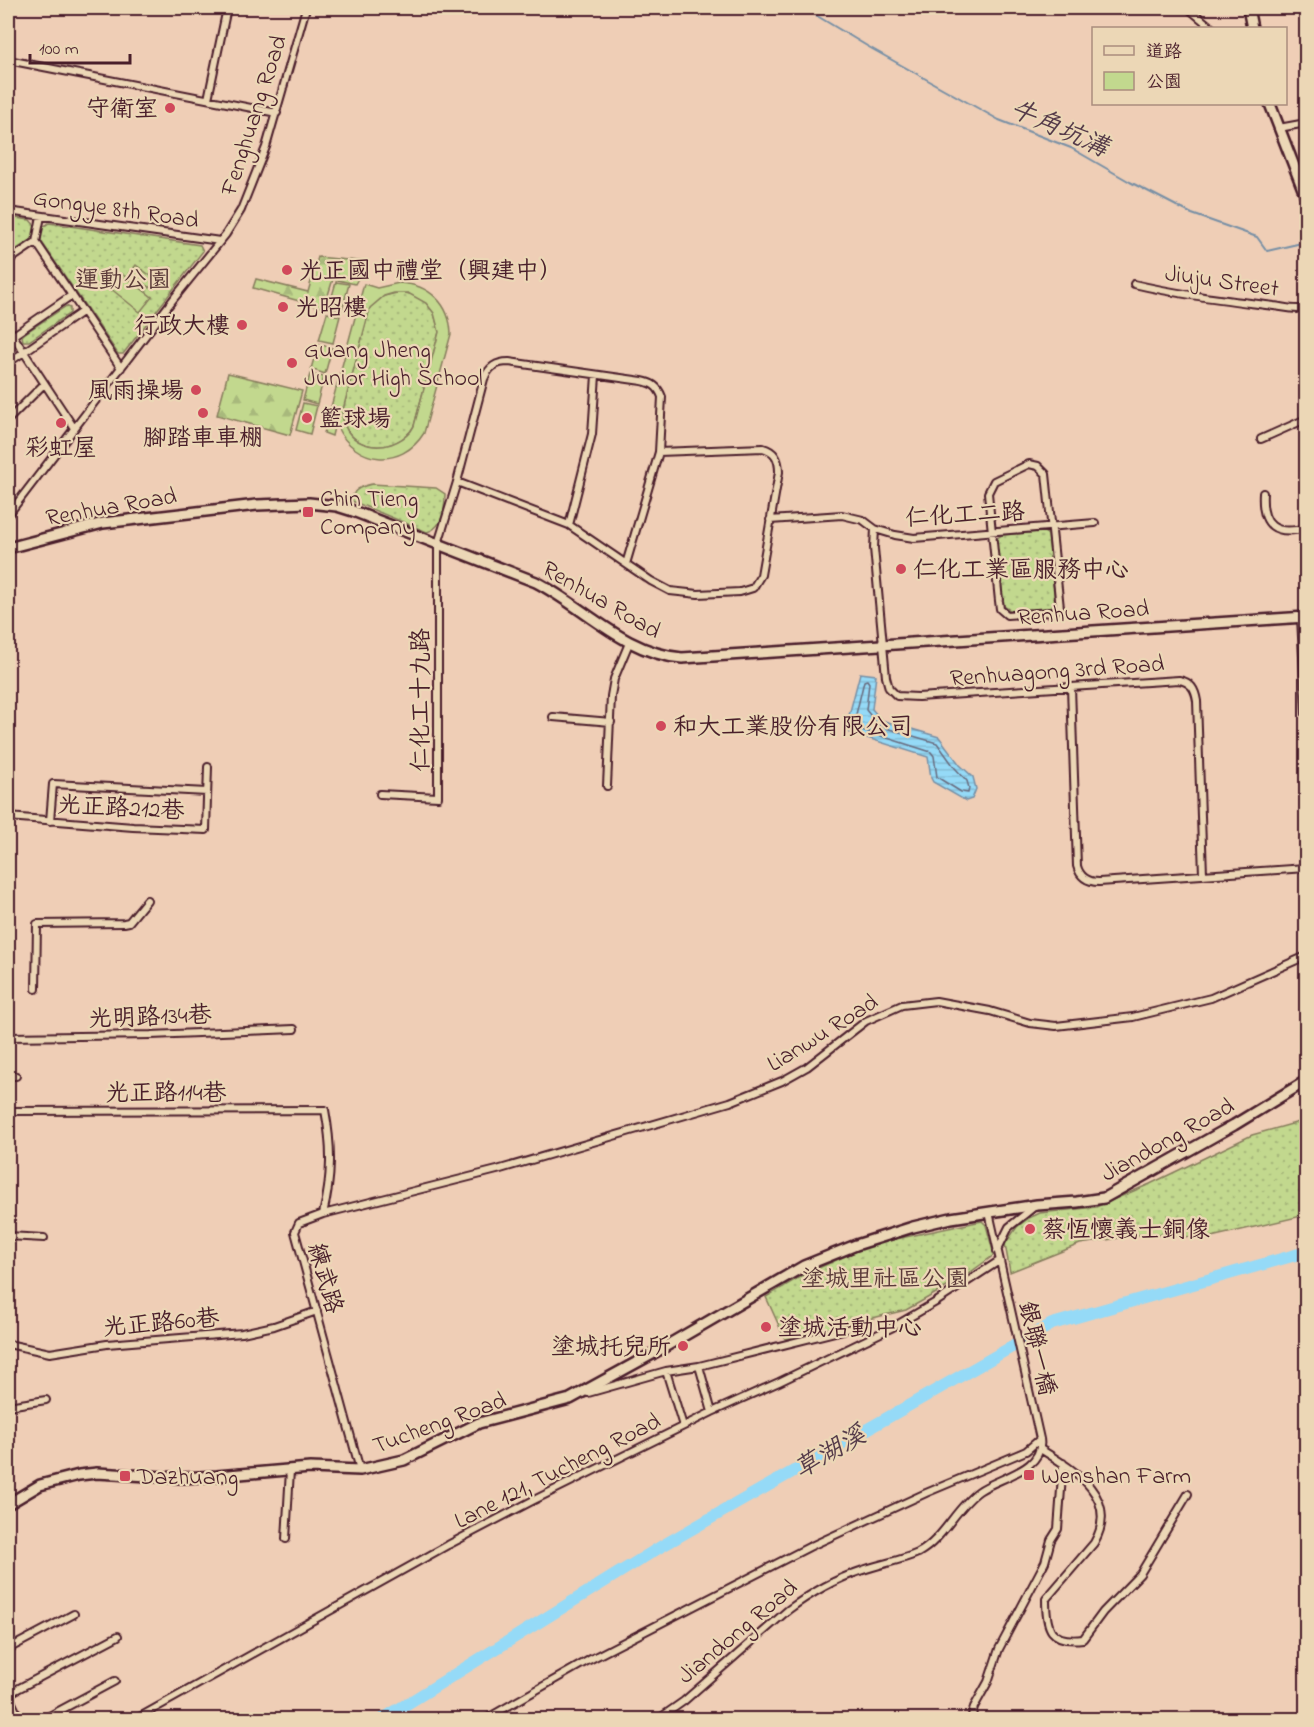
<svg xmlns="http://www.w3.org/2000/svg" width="1314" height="1727" viewBox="0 0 1314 1727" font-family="'Indie Flower','LXGW WenKai TC',sans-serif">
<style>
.green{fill:url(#green-dots);stroke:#867c5c;stroke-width:1.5}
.forest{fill:url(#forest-firs);stroke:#867c5c;stroke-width:1.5}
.pitch{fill:#c2d88e;stroke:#867c5c;stroke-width:1.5;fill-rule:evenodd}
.water{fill:url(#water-rules);stroke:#778fa5;stroke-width:1.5}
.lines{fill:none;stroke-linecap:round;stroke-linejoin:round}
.shore{stroke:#686a7d;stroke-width:1.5}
.stream{stroke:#778fa5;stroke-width:2}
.river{stroke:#95daf7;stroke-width:12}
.street-casing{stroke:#4a1f2b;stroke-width:10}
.secondary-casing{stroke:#4a1f2b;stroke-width:14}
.street{stroke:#ecd7b6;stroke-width:6}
.secondary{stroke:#ecd7b6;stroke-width:9}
.poi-dot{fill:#d1495b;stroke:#ecd7b6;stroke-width:2}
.labels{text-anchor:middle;stroke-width:4.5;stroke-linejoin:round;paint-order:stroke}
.poi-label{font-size:24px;fill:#4a1f2b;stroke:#ecd7b6;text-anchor:start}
.street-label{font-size:24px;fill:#4a1f2b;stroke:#ecd7b6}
.park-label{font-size:24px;fill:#5c3b3a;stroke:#ecd7b6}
.water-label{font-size:26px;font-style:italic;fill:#553b4a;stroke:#ecd7b6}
</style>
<defs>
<pattern id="green-dots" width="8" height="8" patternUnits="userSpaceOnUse" patternTransform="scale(1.5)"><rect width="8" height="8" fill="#c2d88e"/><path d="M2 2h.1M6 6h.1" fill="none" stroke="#a8b97b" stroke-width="1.8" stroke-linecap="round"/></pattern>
<pattern id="forest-firs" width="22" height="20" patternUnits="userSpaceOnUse" patternTransform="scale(1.5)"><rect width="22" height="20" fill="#c2d88e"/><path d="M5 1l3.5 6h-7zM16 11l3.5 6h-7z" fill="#a8b97b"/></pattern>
<pattern id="water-rules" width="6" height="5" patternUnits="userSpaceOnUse" patternTransform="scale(1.5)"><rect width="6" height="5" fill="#95daf7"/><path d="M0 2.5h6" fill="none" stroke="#82bbd4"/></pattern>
</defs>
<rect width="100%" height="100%" fill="#efceb6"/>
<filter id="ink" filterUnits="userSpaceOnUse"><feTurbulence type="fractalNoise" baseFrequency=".0167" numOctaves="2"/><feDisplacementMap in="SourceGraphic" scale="12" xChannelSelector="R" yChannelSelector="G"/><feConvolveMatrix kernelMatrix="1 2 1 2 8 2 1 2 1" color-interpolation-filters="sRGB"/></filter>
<g filter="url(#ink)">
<path class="green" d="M8,217l22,3 6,7 -2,11 -26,17z
M49,223l151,22 3,6 -80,103h-5l-77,-113 2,-14z
M401,292l13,3 12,8 8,10 5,19 -25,94c-18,31 -70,26 -72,-13l28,-106 14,-11z
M66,306l4,2v5l-41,28h-6l-1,-5 3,-3z
M372,484l64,4 9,6c0,14 -2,34 -18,38l-75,-31c0,-12 9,-14 20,-17z
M1044,532l4,3 7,68 -6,5 -36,4 -9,-6 -8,-67 6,-4z
M1306,1120v95l-99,23 -62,-4 -65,10 -70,28 -5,-28 12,-17 12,-9 11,-5 56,-6 54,-23 102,-49z
M982,1221l4,4 8,30 -33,24 -55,31 -121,29 -19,-42 37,-22 69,-31z"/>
<path class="forest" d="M318,257l49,5 -12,22 -22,-5 -9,29 -71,-20 3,-9 52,13z
M228,373l74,18 -12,44 -73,-20z"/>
<path class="pitch" d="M136,265l20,15 -6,8 -20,-15z
M122,274l30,23 -12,15 -30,-24z
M336,282l13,2 -7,26 -13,-3z
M399,283c30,1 51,21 52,51l-27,99c-23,37 -69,31 -87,-6h-3l-2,9 -8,-3 40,-149 13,4zM394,293h14l18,10 8,10 5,19 -25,94 -3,5c-22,25 -67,19 -69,-18l28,-105 14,-12z
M327,313l13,3 -7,27 -14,-3z
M318,344l14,4 -7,26 -14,-5z
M310,374l14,3 -7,27 -14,-4z
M303,403l14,3 -7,28 -14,-4z"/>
<path class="water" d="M860,673l16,2 -4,34 9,11 58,17 21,28 13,12 3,12 -4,10 -6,2 -33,-19 -2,-4 -3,-21 -83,-26z"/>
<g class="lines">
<path class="shore" d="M867,680l2,3 -3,27 13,16 58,17 18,25 12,13 2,7 -1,5 -7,-1 -24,-15 -3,-21 -3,-4 -78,-25 11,-46z"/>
<path class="stream" d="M804,8l63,38 132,74 72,28 59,34 62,32 65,23 10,14 39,-9"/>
<path class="river" d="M381,1720l281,-174 390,-222 254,-72"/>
<defs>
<path id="street" d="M1188,8l24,20
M8,60l269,53
M208,99l19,-91
M1279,128l27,-5
M8,211l212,30
M41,216l-5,26 85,126
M8,261l28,-19
M1134,284c46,11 93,16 140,22 10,1 22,5 32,2
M8,328l66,100
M8,339l64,-44
M8,363l75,-52
M8,420l36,-36
M1261,439l45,-20
M1029,464l9,2 8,8 14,134 -8,4 -45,3 -7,-6 -1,-8 -11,-108 6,-12z
M457,482l112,43 82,56 19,10 28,3 42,-2 13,-4 8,-13 18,-103c0,-13 -4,-21 -16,-24l-104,4
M1263,493c-2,33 12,43 43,35
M8,515l167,-218 51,-63 15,-24 25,-63 40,-139
M770,520l72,-5 21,5 12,9 20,6 19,3 181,-15
M569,525l23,-91 4,-59
M875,529l-1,19 12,129 3,11 8,8 21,1 261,-17c12,2 16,9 18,21l6,173
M1301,618l5,96
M1071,687l6,179c3,11 11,16 22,16l207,-14
M553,717l58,5
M607,786l4,-90 3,-17 15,-36
M380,794l58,3v-253l19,-62 27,-103c5,-12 12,-17 25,-17l133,19c10,2 16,5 20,16l-3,55 -33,112
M8,817l125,10 73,3 2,-63
M50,821l3,-37 154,8
M36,989l1,-65 87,-1 5,-1 18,-22
M8,1037l143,-2 143,-6
M8,1076h8
M8,1111l317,-1c7,37 7,67 -2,104l-24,9 -4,9 65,238
M323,1214l174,-44 233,-68 52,-21 25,-14 59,-46 36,-16 34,-4 54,10 40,12 26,3 77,-9 78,-19 95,-42
M8,1236l36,2
M997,1251l12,-24 25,-20
M8,1344l42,9 57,-9 135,-11 32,-7 43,-15
M699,1366l13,46
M666,1371l17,55
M588,1393l78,-22 33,-5 160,-40
M8,1406l38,-6
M1042,1450c34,21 78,48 52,93l-48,56c0,30 4,44 37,40l20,-27 37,-38 48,-80
M286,1539l4,-69
M8,1649l66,-35
M8,1694l110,-58
M8,1694l12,26
M42,1720l73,-39
M134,1720l314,-175 84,-44 180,-89 67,-30 114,-55 43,-25 63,-41
M484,1720l105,-60 220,-113 117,-54 100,-42 14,-12
M657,1720l27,-19 104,-91c23,-17 45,-30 72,-39 19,-7 40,-10 58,-18 26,-14 37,-45 61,-62 20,-14 66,-21 61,-52l-51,-227
M971,1720l3,-13 14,-25 11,-33 46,-87 6,-22 7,-11 5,-66"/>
<path id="secondary" d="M1248,8l4,20
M1270,104l36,93
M8,548l95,-25 154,-18 52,-2 28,3 16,5 183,71c50,26 88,71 146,76l624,-41
M8,1504l32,-19 39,-10 18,-2 85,5 35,-2 93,-8 50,2 44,-10 75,-37 91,-24 84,-46 150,-87 52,-21 57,-18 38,-9 86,-13 40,-3 27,-4 130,-73 72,-44"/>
</defs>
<use href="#street" class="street-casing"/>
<use href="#secondary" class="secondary-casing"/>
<use href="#street" class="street"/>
<use href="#secondary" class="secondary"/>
</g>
</g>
<g class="poi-dot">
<circle cx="170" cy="108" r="6"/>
<circle cx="287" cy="270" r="6"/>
<circle cx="283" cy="307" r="6"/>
<circle cx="242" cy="325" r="6"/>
<circle cx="292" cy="363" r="6"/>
<circle cx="196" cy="390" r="6"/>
<circle cx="203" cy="413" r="6"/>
<circle cx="307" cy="418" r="6"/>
<circle cx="61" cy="423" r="6"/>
<rect x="302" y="506" width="12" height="12" rx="3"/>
<circle cx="901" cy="569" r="6"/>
<circle cx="661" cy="726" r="6"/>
<circle cx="1030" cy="1229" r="6"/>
<circle cx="766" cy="1327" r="6"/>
<circle cx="683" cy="1346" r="6"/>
<rect x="1023" y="1469" width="12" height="12" rx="3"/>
<rect x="119" y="1470" width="12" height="12" rx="3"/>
</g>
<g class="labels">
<g class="poi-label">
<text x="158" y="116" text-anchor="end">守衛室</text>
<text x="299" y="278">光正國中禮堂（興建中）</text>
<text x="295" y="315">光昭樓</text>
<text x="230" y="333" text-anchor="end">行政大樓</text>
<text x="304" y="357">Guang Jheng<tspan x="304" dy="28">Junior High School</tspan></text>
<text x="184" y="398" text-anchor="end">風雨操場</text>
<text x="319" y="426">籃球場</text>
<text x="203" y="445" text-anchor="middle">腳踏車車棚</text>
<text x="61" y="455" text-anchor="middle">彩虹屋</text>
<text x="320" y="506">Chin Tieng<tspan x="320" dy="28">Company</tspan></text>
<text x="913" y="577">仁化工業區服務中心</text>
<text x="673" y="734">和大工業股份有限公司</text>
<text x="1042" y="1237">蔡恆懷義士銅像</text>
<text x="778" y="1335">塗城活動中心</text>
<text x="671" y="1354" text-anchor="end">塗城托兒所</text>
<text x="1041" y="1483">Wenshan Farm</text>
<text x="137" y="1484">Dazhuang</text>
</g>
<g class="street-label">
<text transform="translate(253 115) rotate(-72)" y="8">Fenghuang Road</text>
<text transform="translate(116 208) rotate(8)" y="8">Gongye 8th Road</text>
<text transform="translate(1222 280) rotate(8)" y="8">Jiuju Street</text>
<text transform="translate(111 506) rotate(-10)" y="8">Renhua Road</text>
<text transform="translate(965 514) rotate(-3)" y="8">仁化工二路</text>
<text transform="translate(602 599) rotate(30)" y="8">Renhua Road</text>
<text transform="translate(1083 612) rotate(-4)" y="8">Renhua Road</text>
<text transform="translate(1057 670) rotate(-4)" y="8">Renhuagong 3rd Road</text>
<text transform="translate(420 700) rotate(-90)" y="8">仁化工十九路</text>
<text transform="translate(121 807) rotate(3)" y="8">光正路212巷</text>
<text transform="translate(150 1016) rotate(-2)" y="8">光明路134巷</text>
<text transform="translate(822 1032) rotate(-32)" y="8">Lianwu Road</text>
<text x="166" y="1100">光正路114巷</text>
<text transform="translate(1167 1139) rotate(-29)" y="8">Jiandong Road</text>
<text transform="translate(326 1278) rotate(74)" y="8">練武路</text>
<text transform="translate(161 1322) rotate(-5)" y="8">光正路60巷</text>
<text transform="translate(1038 1348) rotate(77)" y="8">銀聯一橋</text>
<text transform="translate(439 1422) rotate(-20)" y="8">Tucheng Road</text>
<text transform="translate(557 1470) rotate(-27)" y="8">Lane 121, Tucheng Road</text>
<text transform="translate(737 1631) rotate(-40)" y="8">Jiandong Road</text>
</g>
<g class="park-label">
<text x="123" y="287">運動公園</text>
<text x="885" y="1286">塗城里社區公園</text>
</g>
<g class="water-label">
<text transform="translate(1060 127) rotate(24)" y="9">牛角坑溝</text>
<text transform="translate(829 1451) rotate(-30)" y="9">草湖溪</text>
</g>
</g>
<rect width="1314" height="1727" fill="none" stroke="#ecd7b6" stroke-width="30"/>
<rect x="15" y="15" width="1284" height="1697" fill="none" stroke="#4a1f2b" stroke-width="2" filter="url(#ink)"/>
<rect x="1092" y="27" width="195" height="78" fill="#ecd7b6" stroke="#ab8d7e" stroke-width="1.5"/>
<rect x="1104" y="46" width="30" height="9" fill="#ecd7b6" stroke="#ab8d7e" stroke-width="1.5"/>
<text x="1146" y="57" font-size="18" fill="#4a1f2b">道路</text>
<rect x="1104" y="72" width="30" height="18" fill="#c2d88e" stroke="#ab8d7e" stroke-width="1.5"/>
<text x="1146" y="87" font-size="18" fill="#4a1f2b">公園</text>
<path d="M30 54v9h100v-9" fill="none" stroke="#4a1f2b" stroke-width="3"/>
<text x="39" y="54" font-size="18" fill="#4a1f2b" stroke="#ecd7b6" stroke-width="4.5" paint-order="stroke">100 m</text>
</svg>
